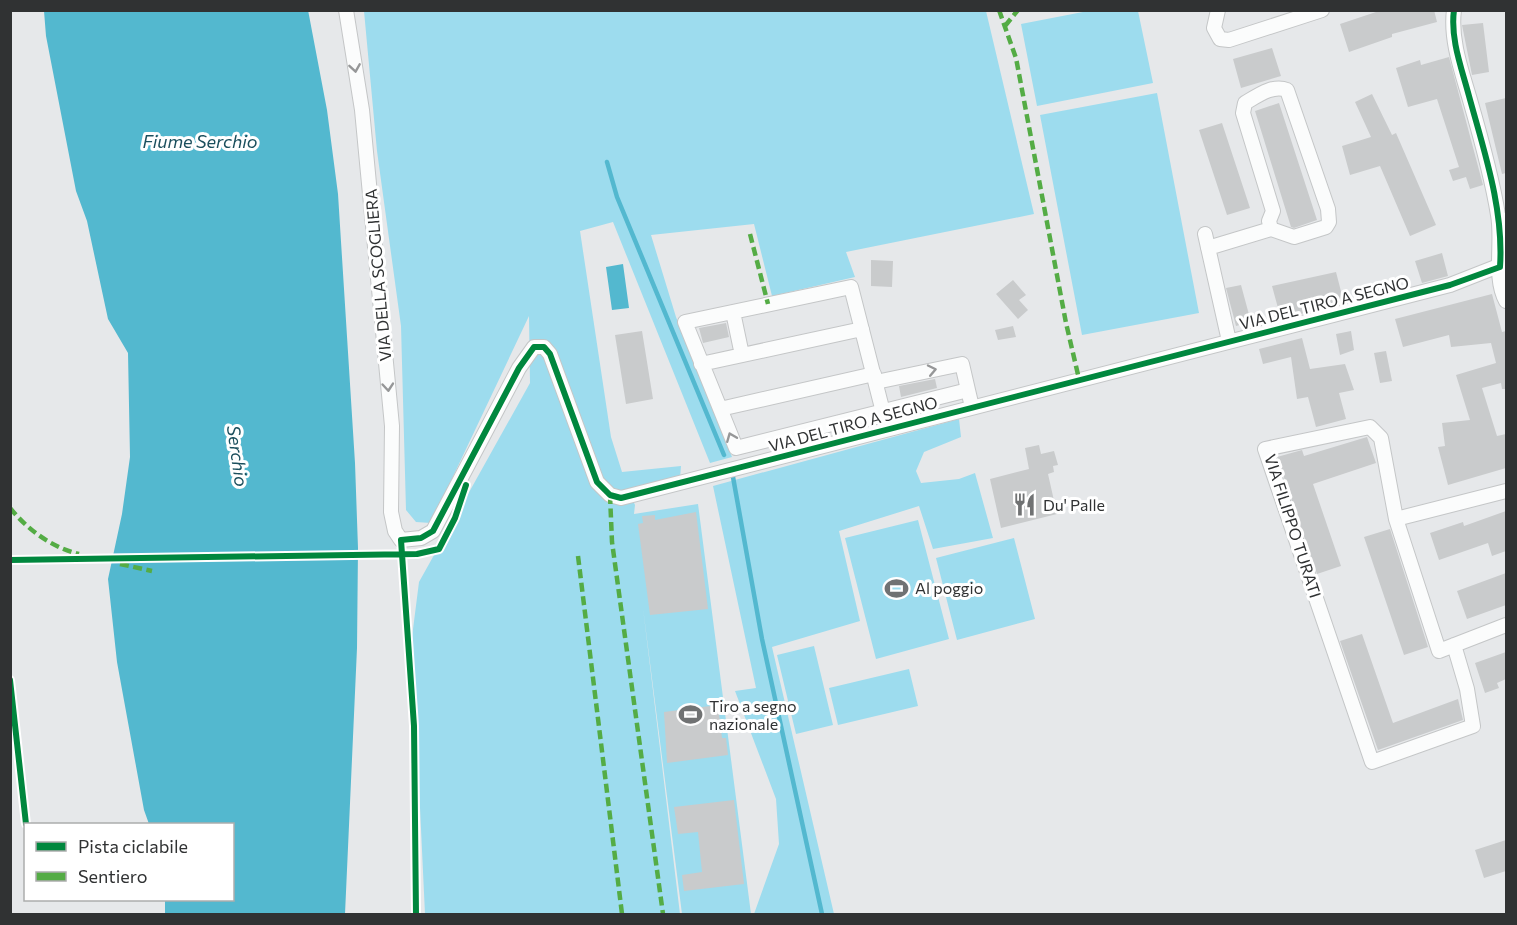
<svg xmlns="http://www.w3.org/2000/svg" width="1517" height="925" viewBox="0 0 1517 925" font-family="Commissioner,sans-serif">
<style>
.green{fill:#9ddcee}
.water{fill:#53b8cf}
.lines{fill:none;stroke-linecap:round;stroke-linejoin:round}
.stream{stroke:#53b8cf;stroke-width:4.5}
.building{fill:#c9cbcc}
.minor-casing{stroke:#c4c6c7;stroke-width:16}
.minor{stroke:#fbfcfc;stroke-width:14}
.quiet{stroke:#54ac45;stroke-width:4.5;stroke-dasharray:9 4.5;stroke-linecap:butt}
.cycleway-casing{stroke:#fff;stroke-width:10}
.cycleway{stroke:#00873e;stroke-width:6}
.oneway{stroke:#969798}
.labels{text-anchor:middle;stroke-width:6;stroke-linejoin:round;paint-order:stroke}
.street-label{font-size:16px;fill:#303233;stroke:#fff}
.poi-label{font-size:16px;fill:#303233;stroke:#fff;text-anchor:start}
.water-label{font-size:18px;font-style:italic;fill:#1b4f5d;stroke:#fff}
</style>
<rect width="100%" height="100%" fill="#e6e8ea"/>
<path class="green" d="M364,11h622l48,203 -188,38 9,25 -83,19 -18,-72 -103,11 25,82 56,140 -22,6 -97,-241 -33,9 31,206 11,35 59,-6 -1,12 -52,12 7,15 -1,9 64,-10 53,410h-69l-39,-306 37,306h-255l-13,-277 7,-55 111,-199 -1,-67 -98,207 -15,-1 -10,-12 -5,-184 -24,-175z
M1088,11h50l15,72 -116,23 -16,-82z
M1157,93l42,220 -117,22 -42,-220z
M959,419l2,18 -37,15 -8,19 5,12 38,-4 16,-6 18,65 -60,11 -14,-43 -80,25 21,90 -88,26 62,267h-80l25,-70 -3,-45 -41,-108 21,-3 -43,-202z
M918,520l31,119 -73,20 -31,-121z
M1014,538l21,81 -78,21 -21,-82z
M814,646l19,79 -37,9 -19,-79z
M909,669l9,37 -80,19 -9,-37z"/>
<path class="water" d="M308,10l19,100 11,84 17,269 3,85 -1,100 -12,266h-180v-14h67v-76h-83l-5,-14 -27,-148 -9,-83 14,-65 8,-57 -2,-104 -20,-34 -21,-98 -11,-30 -30,-155 -2,-25z
M623,264l6,44 -17,2 -6,-43z"/>
<g class="lines">
<path class="stream" d="M607,162l10,35 107,258
M733,477l29,162 60,275"/>
</g>
<path class="building" d="M1382,10h52l3,12 -45,12v3l-43,15 -9,-28z
M1483,23l6,49 -17,3 -10,-50z
M1272,48l9,28 -40,12 -8,-29z
M1449,57l34,128 -13,4 -4,-12 -13,4 -4,-11 10,-3 -22,-68 -29,8 -12,-39 24,-8 1,5z
M1372,94l20,41 4,-2 40,92 -26,11 -30,-70 -30,9 -8,-29 29,-9 -16,-35z
M1506,98v75l-4,1 -17,-71z
M1279,103l38,117 -23,8 -3,-1 -36,-116z
M1222,123l28,85 -23,7 -28,-85z
M1442,253l6,23 -26,7 -7,-22z
M871,260l22,1 -1,26 -21,-1z
M1336,272l8,31 -63,16 -9,-33z
M1013,280l13,15 -7,5 9,10 -10,9 -22,-25z
M1241,285l10,37 -15,4 -10,-38z
M1492,294l10,38 4,-1v58h-4l-1,-6 -19,5 15,48 9,-2v34l-58,17 -10,-38 7,-1 -3,-23 28,-3 -14,-45 40,-12 -5,-20 -40,4 -2,-12 -46,12 -8,-28z
M726,323l3,14 -26,6 -4,-15z
M1013,326l3,11 -18,3 -3,-10z
M642,331l11,68 -27,5 -11,-69z
M1351,331l3,19 -14,5 -4,-21z
M1302,338l8,31 35,-5 9,26 -15,3 7,26 -30,8 -8,-30 -11,2 -6,-42 -28,7 -4,-15z
M1386,351l6,30 -12,2 -6,-30z
M935,379l2,9 -36,9 -2,-11z
M1367,437l9,26 -63,21 28,82 -24,8 -40,-117 25,-7 2,6z
M1039,445l2,9 13,-3 4,14 -5,1 1,6 -6,2 9,40 -56,14 -11,-49 39,-10 -4,-21z
M1506,511v40l-14,5 -4,-13 -49,17 -9,-27 33,-11 1,4z
M696,512l12,97 -58,6 -12,-91 5,-1 -1,-7 13,-1v5z
M1390,529l38,118 -24,8 -40,-118z
M1506,573v32l-39,14 -10,-28z
M1362,634l31,89 65,-24 5,21 -85,30 -38,-109z
M1506,652v27l-9,4 2,5 -14,5 -10,-30z
M718,705l4,33h4l2,17 -61,8 -3,-51z
M734,800l10,84 -60,7 -2,-16 20,-3 -4,-40 -20,2 -4,-27z
M1506,840v31l-22,7 -9,-28z"/>
<g class="lines">
<defs>
<path id="minor" d="M346,10l16,100 30,316 -1,86 4,19 6,9 20,-2 12,-7 86,-163 15,-21h10l6,7 47,128 13,13 11,3 829,-213 56,-22
M1218,10l-4,18 6,11 9,1 93,-30
M1454,10c-4,30 8,62 16,90 11,38 22,77 28,115 5,27 -5,63 8,86
M1205,234l24,107
M1208,248l63,-19 23,8 32,-10 3,-5 -1,-13 -41,-119c-14,-6 -30,6 -42,13l-2,10 30,98 -4,10 2,8
M733,312l9,43
M701,364l161,-35
M876,382l86,-18 6,26
M720,409l154,-35
M883,412l-32,-125 -166,35 51,126 232,-58 4,17
M1396,519l110,-28
M1454,645l13,44 6,37 -101,36 -107,-313 105,-22 11,11 15,81 43,132 67,-26"/>
</defs>
<use href="#minor" class="minor-casing"/>
<use href="#minor" class="minor"/>
<path class="quiet" d="M999,10l17,48 50,265 13,56
M1005,26l13,-16
M750,234l18,70
M610,495l2,47 51,372
M10,508c18,22 41,39 69,46
M578,556l44,358
M120,564l32,7"/>
<defs>
<path id="cycleway" d="M10,560l407,-6 22,-5 16,-31 11,-33
M10,680l16,144
M416,914l-2,-188 -13,-186 20,-2 12,-7 86,-163 15,-21h10l6,7 47,128 13,13 11,3 829,-213 50,-18c4,-58 -16,-116 -31,-171 -7,-27 -19,-57 -15,-86"/>
</defs>
<use href="#cycleway" class="cycleway-casing"/>
<use href="#cycleway" class="cycleway"/>
</g>
<defs><path id="oneway-chevron" d="M-2-3.5L2.5 0L-2 3.5" fill="none" stroke-width="1.6" stroke-linecap="round" stroke-linejoin="round" transform="scale(1.5)"/></defs>
<g class="oneway">
<use href="#oneway-chevron" transform="translate(355 68) rotate(81)"/>
<use href="#oneway-chevron" transform="translate(932 370) rotate(-12)"/>
<use href="#oneway-chevron" transform="translate(388 387) rotate(85)"/>
<use href="#oneway-chevron" transform="translate(731 437) rotate(-112)"/>
</g>
<defs>
<symbol id="restaurant-bare" viewBox="-9 -9 18 18"><path d="M-5-6h1v4h1v-4h1v4h1v-4h1v5L-1.5 .5V6h-2V.5L-5-1ZM5-6V6H3V1.5H1.5Q1.5-4 5-6Z" fill="#707273" stroke="#fff" stroke-width="2.5" paint-order="stroke"/></symbol>
<symbol id="stadium-bare" viewBox="-9 -9 18 18"><path d="M0-5a6.5 5 0 1 0 0 10a6.5 5 0 1 0 0-10ZM-3.5-1.8h7v3.6h-7Z" fill="#707273" stroke="#fff" stroke-width="2.5" paint-order="stroke"/></symbol>
</defs>
<g fill-rule="evenodd">
<use href="#restaurant-bare" x="1008" y="488" width="33" height="33"/>
<use href="#stadium-bare" x="880" y="572" width="33" height="33"/>
<use href="#stadium-bare" x="674" y="698" width="33" height="33"/>
</g>
<g class="labels">
<g class="street-label">
<text transform="translate(378 275) rotate(-95)" y="6">VIA DELLA SCOGLIERA</text>
<text transform="translate(1324 303) rotate(-14)" y="6">VIA DEL TIRO A SEGNO</text>
<text transform="translate(853 424) rotate(-15)" y="6">VIA DEL TIRO A SEGNO</text>
<text transform="translate(1293 526) rotate(72)" y="6">VIA FILIPPO TURATI</text>
</g>
<g class="poi-label">
<text x="1043" y="511">Du' Palle</text>
<text x="915" y="594">Al poggio</text>
<text x="709" y="712">Tiro a segno<tspan x="709" dy="18">nazionale</tspan></text>
</g>
<g class="water-label">
<text x="200" y="148">Fiume Serchio</text>
<text transform="translate(237 456) rotate(82)" y="6">Serchio</text>
</g>
</g>
<rect width="1517" height="925" fill="none" stroke="#303233" stroke-width="24"/>
<rect x="24" y="823" width="210" height="78" fill="#ffffff" stroke="#acadad" stroke-width="1.5"/>
<rect x="36" y="842" width="30" height="9" fill="#00873e" stroke="#acadad" stroke-width="1.5"/>
<text x="78" y="853" font-size="18" fill="#303233">Pista ciclabile</text>
<rect x="36" y="872" width="30" height="9" fill="#54ac45" stroke="#acadad" stroke-width="1.5"/>
<text x="78" y="883" font-size="18" fill="#303233">Sentiero</text>
</svg>
